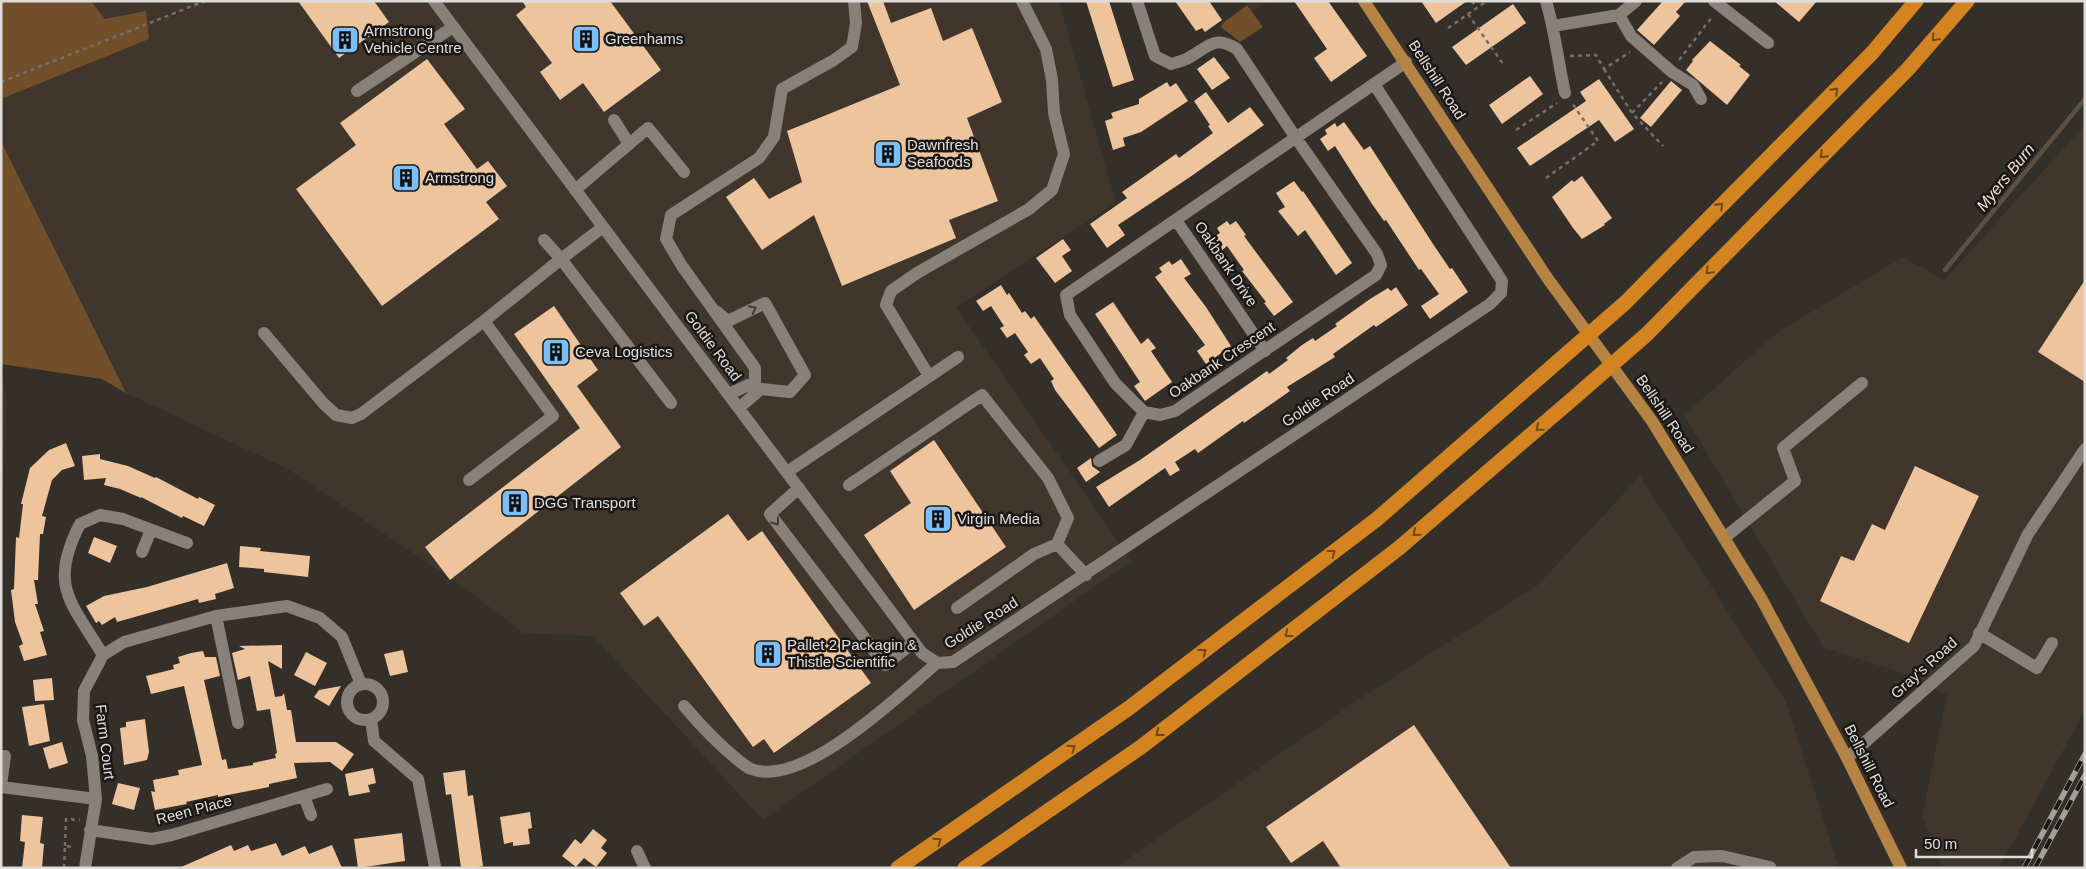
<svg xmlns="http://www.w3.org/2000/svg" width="2086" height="869" viewBox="0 0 2086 869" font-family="Helvetica,sans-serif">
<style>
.built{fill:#40362c}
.green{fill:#724f2b}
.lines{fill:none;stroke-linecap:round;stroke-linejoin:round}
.stream{stroke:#5d5042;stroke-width:4.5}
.building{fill:#edc49c}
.path{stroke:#75706c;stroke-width:2.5;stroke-dasharray:4 4;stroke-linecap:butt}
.minor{stroke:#87817a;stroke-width:12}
.major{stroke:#b58344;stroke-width:12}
.highway{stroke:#d38420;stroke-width:15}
.rail-casing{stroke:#a39f9b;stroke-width:5.5}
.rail{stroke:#1a1816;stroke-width:4;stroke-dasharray:11;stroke-linecap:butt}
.oneway{stroke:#6d491a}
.oneway2{stroke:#403d39}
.labels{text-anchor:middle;stroke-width:5;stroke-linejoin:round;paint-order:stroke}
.poi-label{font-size:15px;fill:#e0dcd9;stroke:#1a1816;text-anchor:start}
.street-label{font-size:15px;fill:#e0dcd9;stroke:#1a1816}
.water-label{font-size:16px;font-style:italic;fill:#f7dfc8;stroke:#1a1816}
</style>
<rect width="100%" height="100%" fill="#352f2a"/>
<path class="built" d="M91,1h968l57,202 -160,104 175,254 -368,259 -170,-184 -69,-3 -65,-49 -171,-115 -162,-76 -125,-252v-42l148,-60 -44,-20z
M1245,1h24l-17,11z
M2085,125v585l-86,158h-57l-20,-52 25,-121 -36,-19 -88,-29 -139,-232 94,-83 125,-75 41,23z
M1,369l6,32 -6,112z
M1640,476l146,226 53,166h-724l241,-167 182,-116z"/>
<path class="green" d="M1,1h90l14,18 41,-8 3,28 -148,60z
M1247,5l16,22 -23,15 -19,-15 2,-4z
M1,141l125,252 -24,-14 -101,-15z"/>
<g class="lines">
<path class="stream" d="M1945,270l140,-171"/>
</g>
<path class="building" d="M298,1h76l15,21 -50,36z
M522,1h88l51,69 -57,42 -21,-29 -23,17 -20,-28 12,-9 -36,-48 10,-8z
M867,1h16l8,22 40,-15 12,33 29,-13 30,74 -35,16 31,83 -49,19 7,18 -114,48 -28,-71 -52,35 -36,-53 28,-19 15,21 33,-17 -15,-51 113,-46z
M1086,1h23l25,79 -21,7z
M1175,1h34l13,19 -17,12 -3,-4 -6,3z
M1294,1h34l39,55 -36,26 -17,-24 13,-9z
M1421,1h46l-31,22z
M1663,1h23l-10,11 4,4 -26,29 -17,-15z
M1774,1h43l-18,21z
M1513,4l13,19 -60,42 -14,-18z
M1710,41l31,24 -2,1 11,9 -23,30 -41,-35 7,-9 -1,-1z
M1214,57l16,21 -18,12 -15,-21z
M427,59l38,50 -21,15 33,45 11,-8 19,25 -21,16 13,17 -117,87 -86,-117 60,-44 -16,-22z
M1530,76l13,18 -41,30 -13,-19z
M1599,79l35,50 -19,13 -16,-22 -69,46 -13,-18 69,-47 -6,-9z
M1671,81l11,9 -31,37 -11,-9z
M1167,82l3,5 6,-4 12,18 -47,31 -18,6 2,8 -12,4 -8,-29 8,-3 -2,-5 28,-9v-5z
M1206,92l22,31 22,-16 14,18 -74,52 -72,48 7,10 -18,13 -17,-24 37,-26 -5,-6 54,-38 3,4 34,-25 -5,-7 2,-1 -16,-24z
M1344,122l20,28 6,-4 63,98 17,25 2,-1 16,24 -38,27 -9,-13 18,-12 -18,-25 -2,1 -33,-50 -2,1 -12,-17 -37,-58 -7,5 -8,-12 7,-5 -2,-4 10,-7 2,4z
M1582,176l30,42 -8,6 1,1 -23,14 -9,-11 -21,-31 20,-17 2,2z
M1294,181l8,11 1,-1 49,72 -16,12 -31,-45 -7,6 -20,-25 7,-4 -9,-14z
M1227,221l3,4 6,-4 10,14 -2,1 49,66 -19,14 -10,-13 2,-1 -24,-31 2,-1 -17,-24 -6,5 -9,-13 8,-5 -3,-5z
M1063,239l8,11 -9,6 10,15 -17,12 -19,-25z
M1181,259l10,15 -7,4 22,29 25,39 -25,18 -9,-13 8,-6 -50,-68 7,-5 -3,-4 10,-7 3,4z
M2085,280v102l-47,-30z
M1001,285l6,10 2,-2 13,20 3,-2 6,8 3,-3 83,119 -18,13 -44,-58 -4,-9 3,-2 -14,-21 -9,6 -7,-9 4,-3 -13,-19 -8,5 -7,-10 4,-2 -13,-20 -8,5 -7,-10z
M1396,287l12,18 -32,22 -2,-2 -41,29 2,3 -48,30 3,4 -46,32 -1,-2 -45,32 -3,-4 -20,13 5,8 -10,6 -5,-8 -56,39 -13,-20 44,-27 127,-89 2,3 19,-14 -2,-2 16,-13 11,-7 2,3 22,-15 -2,-2 35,-25 18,-11 3,3z
M1113,302l28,42 7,-6 8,10 -5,3 21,31 -27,19 -11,-15 6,-4 -45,-68z
M554,306l44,64 -21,16 44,61 -171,133 -25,-33 155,-119 -66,-94z
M934,440l72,107 -92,63 -50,-75 47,-32 -21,-32z
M66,443l9,23 -13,4 -10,10 -10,36 4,1 -3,17h-3l-2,46h-4l4,24h-3l9,27 -4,1 7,23 -23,6 -5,-15 4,-2 -8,-22 -4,-32 3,-1 2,-52 3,1 4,-34h-2l9,-36 19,-18z
M100,454v5l28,7 27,12 1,-1 42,22 1,-2 16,8 -11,21 -21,-10 -1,2 -41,-21v1l-21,-9 -16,-4 2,-7 -22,2 -2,-24z
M1091,458l1,8 8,6 -14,10 -9,-14z
M1915,466l64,30 -70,147 -89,-42 21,-45 13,5 18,-37 13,6z
M728,514l20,27 14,-10 109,152 -97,70 -10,-14 -11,8 -95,-131 -14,10 -24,-33z
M94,537l23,9 -7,17 -22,-10z
M240,546l21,2 -1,3 50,5 -2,21 -44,-5v-3l-25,-2z
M227,563l7,25 -19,6 1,5 -17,4 -1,-4 -81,23 -2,-5 -13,8 -3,-4 -3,2 -10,-17 18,-10 43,-9z
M282,645v24l-14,-8 7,36 7,-1 2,-3 3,17h4l5,32h40l18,12 -12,17 -12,-9 -36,1 3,15 -28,6v3l-51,10v-2l-32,7 1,2 -32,6 -4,-19 4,1 -2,-12 26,-5 -1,-5 24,-5 -18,-79 -33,8 -5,-18 28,-7 -1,-4 7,-2 -2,-6 13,-4 12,-2 2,6h11l4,19 -16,4 18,80 4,-1 2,10 25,-4v-2l23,-5 -1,-4 2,-1 -7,-44 -13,2 -7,-35 -12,4 -6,-27 13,-4 -6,-3z
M403,650l5,22 -18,4 -6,-22z
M306,652l21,11 -12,23 -21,-11z
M52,678l2,22 -19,1 -2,-21z
M341,686l-12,20 -15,-9 5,-7z
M44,704l6,37 -21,5 -7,-39z
M145,719l4,33 -2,8 -23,5 -4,-37 6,-1v-5z
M1414,725l97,143h-170l-18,-27 -32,22 -25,-36z
M62,742l6,21 -19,6 -6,-21z
M373,768l3,15 -8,2 2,7 -21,4 -4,-22z
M465,770l3,26 5,-1 10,71 -10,2h-12l-10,-74 -5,1 -3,-22z
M118,783l22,5 -6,22 -22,-6z
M530,812l2,16 -4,1 2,15 -17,2v-4l-9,2 -4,-27z
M22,815l21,2 -3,26 4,1 -2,24h-20l3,-26 -5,-1z
M593,829l14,11 -6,8 6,5 -11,14 -12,-9 -8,9 -14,-11 13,-17 6,5z
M402,833l3,28 -47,7 -4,-29z
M276,843l6,13 23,-10 4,8 23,-9 10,23h-163l52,-23 3,6 14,-6 3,6z"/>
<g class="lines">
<path class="path" d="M1472,1l4,7
M1468,14l35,50
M1448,28l39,-27
M1570,56l26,-1 8,14 26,-17
M1679,60l33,-43
M1604,69l28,44 31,33
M1,82l204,-81
M1632,113l30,-31
M1516,130l41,-27
M1546,178l52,-37 -26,-38
M65,846l1,-27 14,1
M64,868l1,-22 9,1"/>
<path class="minor" d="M434,1l488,652 15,10 16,-1 537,-358 11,-11 1,-12 -128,-197
M1137,1l18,55 16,8c6,-2 13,-3 19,-7 19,-11 26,-22 47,-8l59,89 81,116 4,11 -5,10 -201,136 -15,4 -16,-3 -29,-29 -45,-68 -4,-20c114,-77 227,-155 340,-233
M1546,1c9,30 12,61 19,92
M1714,1l54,42
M1619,15l12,21 41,36 21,13 8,14
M1553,26l66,-11 17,-14
M357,91l96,-64
M614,120l15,24
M575,190l73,-62 36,44
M1176,220l89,131
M603,227l-42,32 110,144
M717,312l11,9 37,-18 40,72 -15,17 -29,-3 -22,19
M264,333l59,70 13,12 16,3 9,-4 123,-93
M929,376l-43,-71 5,-14 26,-18 112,-64 23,-19 12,-36 -10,-41 -2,-33 -6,-31 -24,-48
M729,394l26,-12v-14l-73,-102 -16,-27 5,-24 88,-57 15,-21 8,-48 52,-29 18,-13 4,-24 -2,-22
M1099,461l27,-16 18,-33
M787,472l171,-115
M469,480l84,-64 -69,-95 77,-62 -17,-19
M849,485l133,-90 66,83 20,40 -11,26
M799,488l-29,26 115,151 29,-23
M1724,538l71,-57 -12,-33 79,-65
M142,552l9,-22
M957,608l77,-54 23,-10 29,31
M216,616l22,107
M1979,633l58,35 15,-25
M103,655c-32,-53 -55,-69 -23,-131l20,-9 23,4 64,24
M347 702a18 18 0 1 1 36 0a18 18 0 1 1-36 0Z
M684,706c17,20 34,38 54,54 4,3 8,7 13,9 52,20 148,-74 186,-106
M371,720l3,21 44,38 17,88
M1847,758l127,-112 54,-112 57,-85
M1,785l4,-29
M1,787l95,12
M304,796l7,19
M90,830l62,9 20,-4 155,-46
M637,851l8,17
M85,868l11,-69 -4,-43 -9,-36 1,-29 19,-36 21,-13 92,-26 71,-10 33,12 22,19 19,47
M1677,868l17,-11 28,-1 48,11"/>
<path class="major" d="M1364,1l184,278 104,142 109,177 86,160 54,110"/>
<path class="highway" d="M898,868l231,-160 248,-189 248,-216 247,-250 44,-52
M965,868l176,-121 258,-199 177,-152 71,-62 261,-265 59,-68"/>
<defs>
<path id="rail" d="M2024,868l61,-114
M2035,868l50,-93"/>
</defs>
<use href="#rail" class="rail-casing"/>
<use href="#rail" class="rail"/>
</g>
<defs><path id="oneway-chevron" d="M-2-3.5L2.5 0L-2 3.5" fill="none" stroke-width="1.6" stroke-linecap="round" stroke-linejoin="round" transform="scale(1.25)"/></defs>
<g class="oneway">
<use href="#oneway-chevron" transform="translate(1935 38) rotate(131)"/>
<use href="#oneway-chevron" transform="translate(1835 91) rotate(-45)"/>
<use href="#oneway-chevron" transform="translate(1823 155) rotate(135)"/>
<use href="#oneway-chevron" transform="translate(1720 206) rotate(-45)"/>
<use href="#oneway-chevron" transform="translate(1709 271) rotate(135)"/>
<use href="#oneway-chevron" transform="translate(1539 428) rotate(139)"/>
<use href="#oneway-chevron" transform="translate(1416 533) rotate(139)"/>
<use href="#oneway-chevron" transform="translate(1332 553) rotate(-37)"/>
<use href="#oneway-chevron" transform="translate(1288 634) rotate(142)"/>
<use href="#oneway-chevron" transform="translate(1203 652) rotate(-37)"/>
<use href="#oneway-chevron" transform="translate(1159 733) rotate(142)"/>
<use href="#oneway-chevron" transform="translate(1072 748) rotate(-35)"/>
<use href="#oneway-chevron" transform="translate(938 841) rotate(-35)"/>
</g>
<g class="oneway2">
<use href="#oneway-chevron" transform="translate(753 309) rotate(-26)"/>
<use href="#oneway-chevron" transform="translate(776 522) rotate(53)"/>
</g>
<defs>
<symbol id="building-square" viewBox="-11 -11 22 22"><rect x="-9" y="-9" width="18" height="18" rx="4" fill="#7bbef8" stroke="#1a1816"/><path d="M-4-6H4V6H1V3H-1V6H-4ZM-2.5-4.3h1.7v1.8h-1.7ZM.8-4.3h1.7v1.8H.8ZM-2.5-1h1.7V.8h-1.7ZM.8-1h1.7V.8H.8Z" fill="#111"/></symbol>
</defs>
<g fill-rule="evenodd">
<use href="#building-square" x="570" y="23" width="32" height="32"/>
<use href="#building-square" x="329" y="24" width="32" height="32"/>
<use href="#building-square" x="872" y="138" width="32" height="32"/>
<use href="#building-square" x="390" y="162" width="32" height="32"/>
<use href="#building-square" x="540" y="336" width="32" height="32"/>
<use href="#building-square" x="499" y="487" width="32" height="32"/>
<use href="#building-square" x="922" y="503" width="32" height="32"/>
<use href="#building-square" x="752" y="638" width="32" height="32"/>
</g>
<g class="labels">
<g class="poi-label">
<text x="364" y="36">Armstrong<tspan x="364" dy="17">Vehicle Centre</tspan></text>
<text x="605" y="44">Greenhams</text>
<text x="907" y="150">Dawnfresh<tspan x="907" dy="17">Seafoods</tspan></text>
<text x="425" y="183">Armstrong</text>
<text x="575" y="357">Ceva Logistics</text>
<text x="534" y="508">DGG Transport</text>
<text x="957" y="524">Virgin Media</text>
<text x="787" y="650">Pallet 2 Packagin &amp;<tspan x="787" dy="17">Thistle Scientific</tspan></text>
</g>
<g class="street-label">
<text transform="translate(1437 80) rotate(57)" y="5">Bellshill Road</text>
<text transform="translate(1226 264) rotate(56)" y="5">Oakbank Drive</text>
<text transform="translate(713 346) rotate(53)" y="5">Goldie Road</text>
<text transform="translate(1222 360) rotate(-34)" y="5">Oakbank Crescent</text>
<text transform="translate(1318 400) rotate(-34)" y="5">Goldie Road</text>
<text transform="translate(1665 414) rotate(56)" y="5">Bellshill Road</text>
<text transform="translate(981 623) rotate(-32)" y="5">Goldie Road</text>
<text transform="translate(1924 668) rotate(-42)" y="5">Gray's Road</text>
<text transform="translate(105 742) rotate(83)" y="5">Farm Court</text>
<text transform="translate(1869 766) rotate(63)" y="5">Bellshill Road</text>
<text transform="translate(194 810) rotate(-15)" y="5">Reen Place</text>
</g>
<g class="water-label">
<text transform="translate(2005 177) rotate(-51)" y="6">Myers Burn</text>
</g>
</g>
<rect width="2086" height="869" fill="none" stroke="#e0dcd9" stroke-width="5"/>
<path d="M1916 849v8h116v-8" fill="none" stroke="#e0dcd9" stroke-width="2.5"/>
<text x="1924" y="849" font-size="15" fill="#e0dcd9" stroke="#1a1816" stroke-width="4" paint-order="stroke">50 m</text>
</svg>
